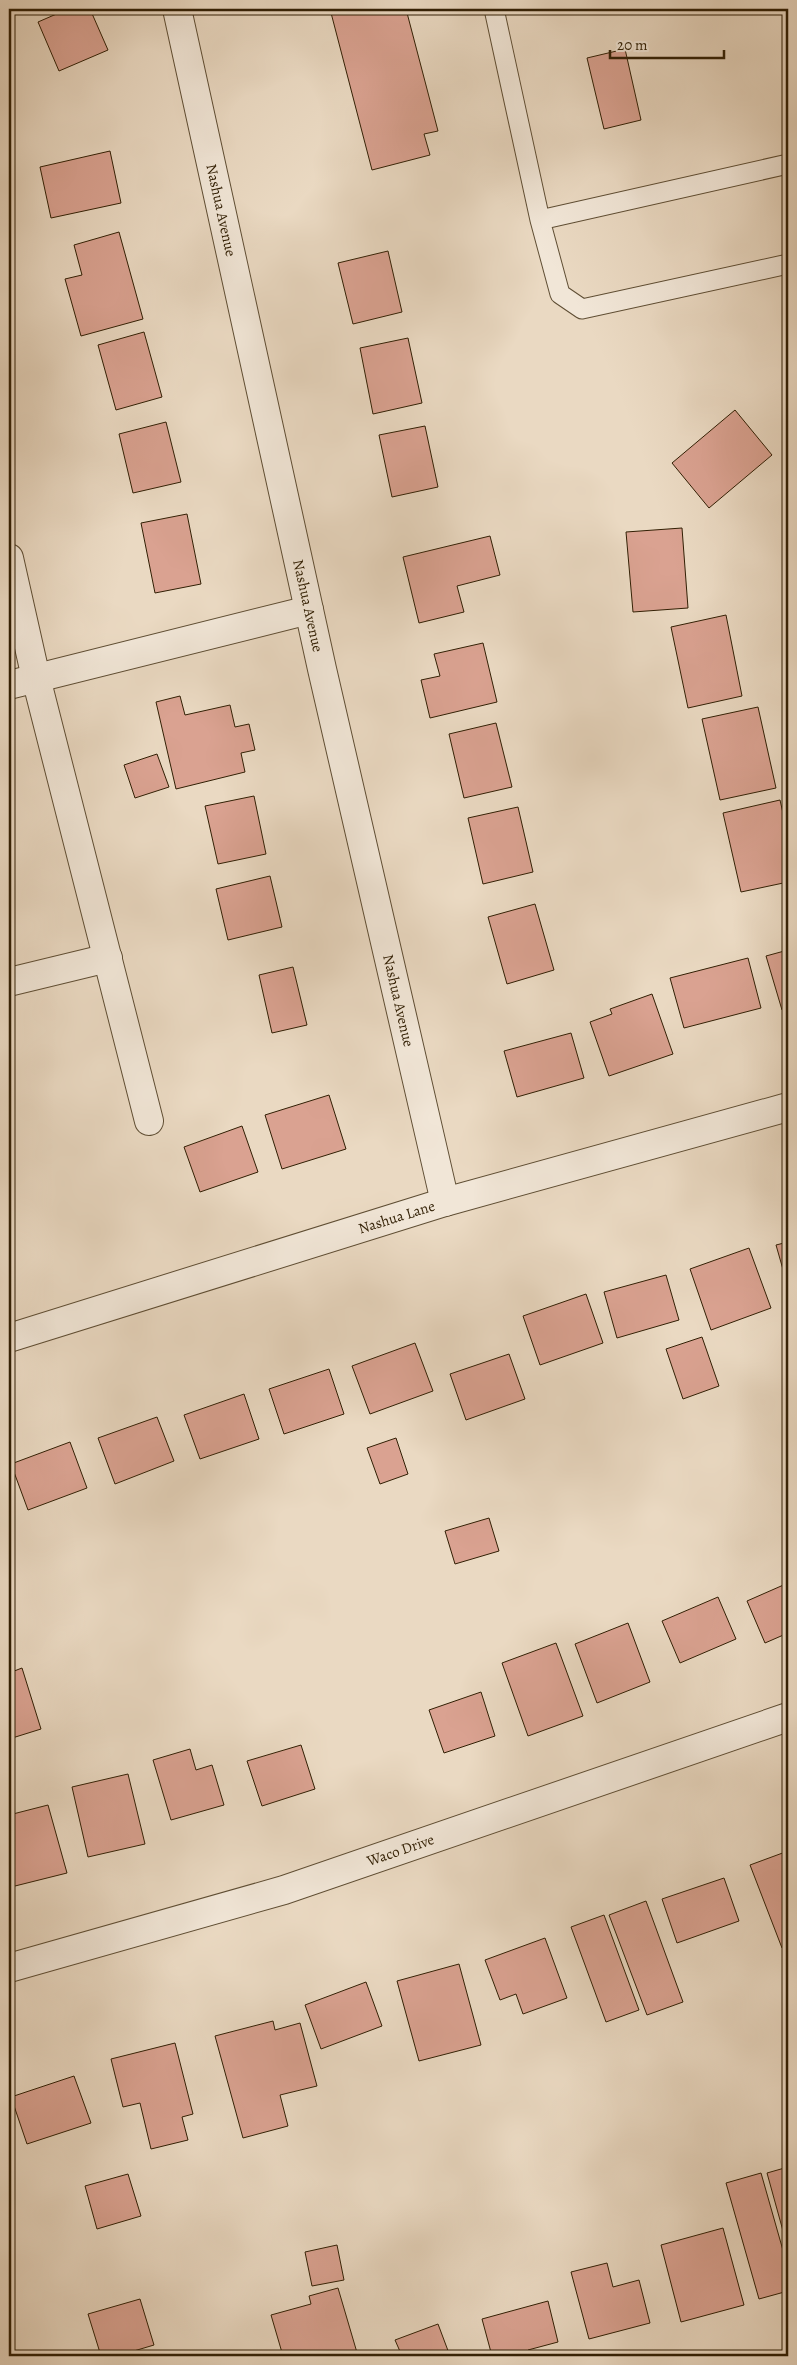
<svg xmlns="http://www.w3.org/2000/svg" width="797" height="2365" viewBox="0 0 797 2365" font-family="Alegreya,serif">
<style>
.building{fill:#daa291;stroke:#311f04}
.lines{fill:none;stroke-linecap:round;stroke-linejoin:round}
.lane-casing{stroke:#5f4e34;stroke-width:21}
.street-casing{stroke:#5f4e34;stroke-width:30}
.lane{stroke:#f1e6d7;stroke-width:19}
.street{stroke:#f1e6d7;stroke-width:28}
.labels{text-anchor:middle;stroke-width:5;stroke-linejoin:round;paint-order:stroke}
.street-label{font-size:15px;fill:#311f04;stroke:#f1e6d7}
</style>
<rect width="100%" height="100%" fill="#ead9c2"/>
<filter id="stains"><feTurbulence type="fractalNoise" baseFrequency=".004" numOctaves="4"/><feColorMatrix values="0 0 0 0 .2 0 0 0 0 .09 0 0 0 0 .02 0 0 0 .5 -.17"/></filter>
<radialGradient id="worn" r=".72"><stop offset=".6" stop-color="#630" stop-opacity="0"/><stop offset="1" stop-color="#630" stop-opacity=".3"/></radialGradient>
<path class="building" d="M68,9h22l18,41 -49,21 -21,-49z
M330,9h76l32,122 -14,3 6,21 -58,15z
M625,49l16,71 -37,9 -17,-71z
M110,151l11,52 -70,15 -11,-51z
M119,232l24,87 -62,17 -16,-57 17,-4 -8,-30z
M388,251l14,61 -49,12 -15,-61z
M144,332l18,65 -46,13 -18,-65z
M408,338l14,65 -49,11 -13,-66z
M735,410l37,45 -63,53 -37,-45z
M166,422l15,60 -48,11 -14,-59z
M425,426l13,61 -46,10 -13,-62z
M187,514l14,70 -46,9 -14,-70z
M682,528l6,80 -55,4 -7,-80z
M490,536l10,39 -43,11 7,26 -45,11 -16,-66z
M726,615l16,81 -54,12 -17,-81z
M483,643l14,59 -67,16 -9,-38 19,-4 -6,-22z
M180,696l5,19 45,-10 5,22 14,-3 6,26 -14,3 4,19 -69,17 -20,-87z
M758,707l18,81 -56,12 -18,-81z
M496,723l16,64 -48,11 -15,-64z
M157,754l12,33 -34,11 -11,-33z
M254,796l12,58 -48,10 -13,-58z
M780,800l8,35v47l-47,10 -18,-79z
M518,807l15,65 -50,12 -15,-66z
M270,876l12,51 -54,13 -12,-51z
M535,904l19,66 -47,14 -19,-67z
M788,950v58l-6,2 -16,-54z
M748,958l13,50 -77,20 -14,-50z
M293,967l14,58 -35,8 -13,-58z
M652,994l21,60 -64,22 -19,-54 22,-8 -2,-5z
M571,1033l13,45 -67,19 -13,-46z
M329,1095l17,54 -64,20 -17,-54z
M242,1126l16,46 -58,20 -16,-45z
M788,1242v45l-12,-42z
M749,1248l22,60 -60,22 -21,-61z
M666,1275l13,45 -62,18 -13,-46z
M586,1294l17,49 -63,22 -17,-49z
M702,1337l17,49 -36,13 -17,-50z
M415,1343l18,48 -63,23 -18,-48z
M509,1354l16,45 -59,21 -16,-46z
M329,1369l15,45 -60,20 -15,-45z
M244,1394l15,45 -59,20 -16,-44z
M157,1417l17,44 -59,23 -17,-46z
M396,1438l12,36 -28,10 -13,-36z
M70,1442l17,46 -59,22 -17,-46z
M489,1518l10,33 -44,13 -10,-33z
M788,1583v50l-23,10 -18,-42z
M718,1597l18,42 -56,24 -18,-42z
M628,1623l22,59 -53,21 -22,-59z
M556,1643l27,73 -55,20 -26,-73z
M22,1668l19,61 -32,10v-66z
M481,1692l14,44 -51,17 -15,-43z
M301,1745l14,44 -53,17 -15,-45z
M190,1749l6,21 16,-5 12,40 -53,15 -18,-60z
M128,1774l17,70 -57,13 -16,-70z
M48,1805l19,68 -56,14 -2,-8v-64z
M788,1851v95l-6,2 -32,-83z
M724,1878l15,43 -62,22 -15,-44z
M646,1901l37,101 -36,13 -38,-100z
M604,1915l35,95 -33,12 -35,-95z
M545,1938l22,60 -44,16 -7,-20 -16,6 -15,-40z
M459,1964l22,81 -62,16 -22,-80z
M366,1982l16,44 -61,23 -16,-44z
M273,2021l2,9 25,-7 17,63 -37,9 8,31 -45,12 -28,-102z
M175,2043l18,71 -11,3 6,23 -37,9 -11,-46 -17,4 -12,-48z
M74,2076l17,47 -64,21 -16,-47z
M788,2167v82l-21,-76z
M761,2173l27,95v23l-29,8 -33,-116z
M128,2174l13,42 -44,13 -12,-43z
M723,2228l21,77 -63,17 -20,-77z
M337,2245l7,35 -32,6 -7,-34z
M607,2263l6,24 26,-7 11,43 -61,16 -18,-67z
M338,2288l20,68h-75l-12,-41 40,-11 -2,-8z
M140,2299l14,46 -37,11h-16l-13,-42z
M548,2301l10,41 -30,8 2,6h-38l-10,-37z
M438,2324l12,32h-48l-7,-16z"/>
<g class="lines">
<defs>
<path id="lane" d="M494,9l46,211
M788,164l-248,56 20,74 22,15 206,-45"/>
<g id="street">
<path id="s1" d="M177,9l145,660 123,533"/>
<path d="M9,558l27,120 113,443"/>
<path d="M9,685l300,-75"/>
<path d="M9,982l99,-24"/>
<path id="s2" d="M9,1338l436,-136 343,-95"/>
<path id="s3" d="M9,1968l275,-78 504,-173"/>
</g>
</defs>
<use href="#lane" class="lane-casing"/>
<use href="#street" class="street-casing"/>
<use href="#lane" class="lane"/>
<use href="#street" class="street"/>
</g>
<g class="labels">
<g class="street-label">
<text dy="5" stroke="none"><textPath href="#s1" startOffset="206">Nashua Avenue</textPath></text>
<text dy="5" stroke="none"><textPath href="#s1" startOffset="611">Nashua Avenue</textPath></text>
<text dy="5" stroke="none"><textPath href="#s1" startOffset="1016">Nashua Avenue</textPath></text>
<text dy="5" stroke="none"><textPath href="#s2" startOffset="406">Nashua Lane</textPath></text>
<text dy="5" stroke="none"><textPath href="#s3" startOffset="409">Waco Drive</textPath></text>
</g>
</g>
<rect width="797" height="2365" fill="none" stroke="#ead9c2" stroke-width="30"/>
<rect x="10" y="10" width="777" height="2345" fill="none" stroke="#311f04" stroke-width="2.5"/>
<rect x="15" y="15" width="767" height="2335" fill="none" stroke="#311f04"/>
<path d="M610 50v8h114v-8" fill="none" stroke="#311f04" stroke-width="2.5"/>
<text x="617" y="50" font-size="15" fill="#311f04" stroke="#f1e6d7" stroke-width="4" paint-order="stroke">20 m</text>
<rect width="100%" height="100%" filter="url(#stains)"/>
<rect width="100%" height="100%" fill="url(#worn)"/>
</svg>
